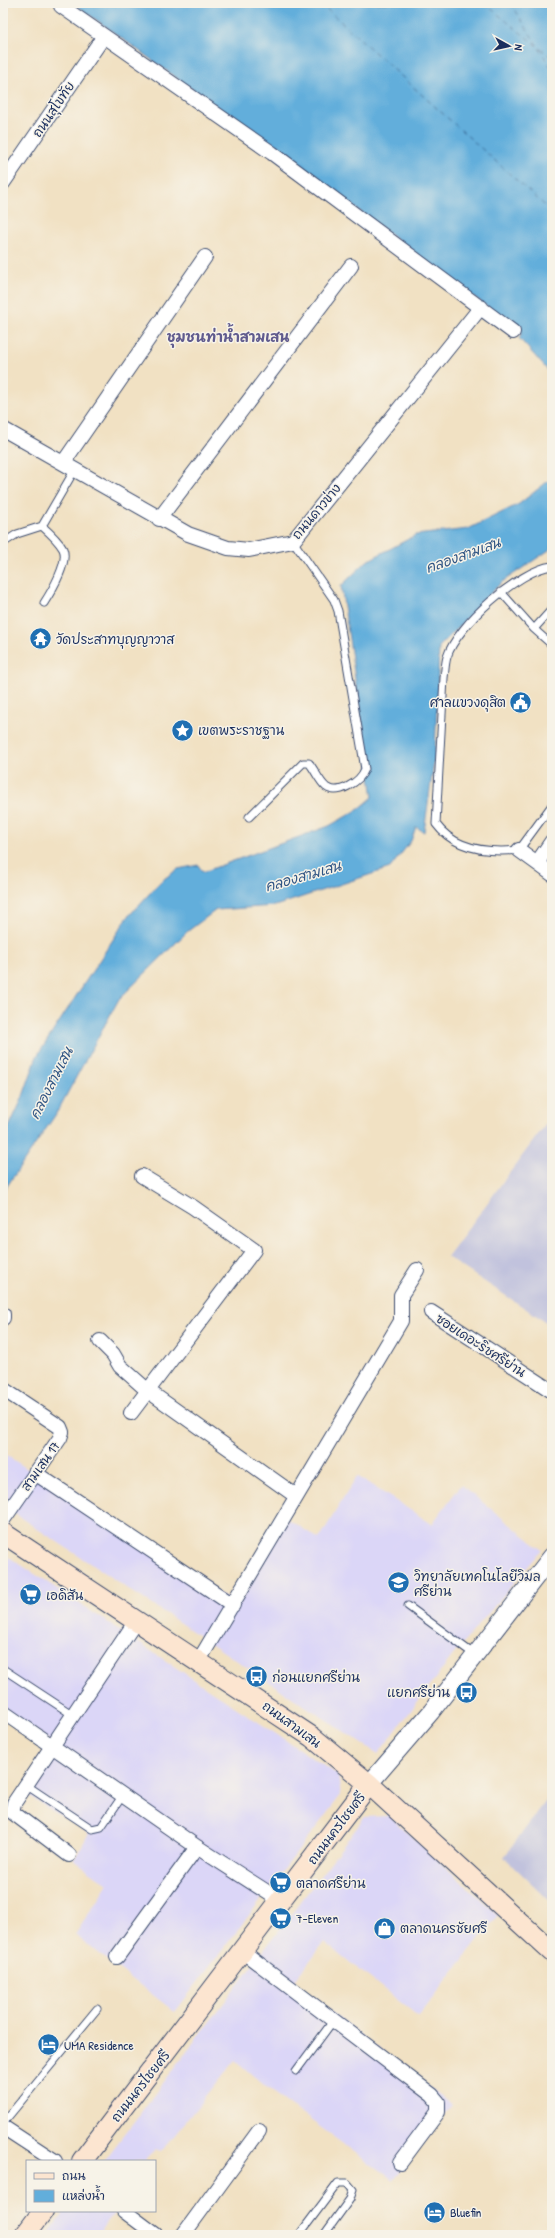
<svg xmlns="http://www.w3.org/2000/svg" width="555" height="2238" viewBox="0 0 555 2238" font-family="'Patrick Hand','Playpen Sans Thai',sans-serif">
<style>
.built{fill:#dbd6f7}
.industrial{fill:#c1c2dd}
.water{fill:#62aedb;stroke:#3e6e9c}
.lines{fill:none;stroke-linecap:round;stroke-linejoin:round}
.ferry{stroke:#305584;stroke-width:1;stroke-dasharray:5 4;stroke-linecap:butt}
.service-casing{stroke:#3b4a6d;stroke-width:9}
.minor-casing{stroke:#3b4a6d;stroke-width:16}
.tertiary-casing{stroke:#3b4a6d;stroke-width:19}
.secondary-casing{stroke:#3b4a6d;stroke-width:22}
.service{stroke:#fff;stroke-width:7}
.minor{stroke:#fff;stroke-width:14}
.tertiary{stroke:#fff;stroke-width:17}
.secondary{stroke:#fce5d0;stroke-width:20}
.labels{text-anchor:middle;stroke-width:3;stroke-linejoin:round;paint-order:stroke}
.street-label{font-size:13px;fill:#1b2f5e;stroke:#f7f3e8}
.poi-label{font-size:13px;fill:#1b2f5e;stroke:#f7f3e8;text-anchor:start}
.neighbourhood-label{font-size:14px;font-weight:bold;fill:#605b8e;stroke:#f7f3e8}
.water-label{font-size:14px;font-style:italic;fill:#305584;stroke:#f7f3e8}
</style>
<rect width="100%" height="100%" fill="#f7f3e8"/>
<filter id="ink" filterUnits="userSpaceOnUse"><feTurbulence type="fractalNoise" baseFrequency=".025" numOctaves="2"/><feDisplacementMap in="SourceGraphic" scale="8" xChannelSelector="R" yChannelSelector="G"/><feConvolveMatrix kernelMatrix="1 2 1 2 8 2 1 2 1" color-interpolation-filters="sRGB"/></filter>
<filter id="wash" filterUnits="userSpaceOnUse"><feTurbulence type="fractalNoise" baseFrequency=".012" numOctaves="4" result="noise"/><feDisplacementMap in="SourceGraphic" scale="16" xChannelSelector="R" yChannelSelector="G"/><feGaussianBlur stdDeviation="0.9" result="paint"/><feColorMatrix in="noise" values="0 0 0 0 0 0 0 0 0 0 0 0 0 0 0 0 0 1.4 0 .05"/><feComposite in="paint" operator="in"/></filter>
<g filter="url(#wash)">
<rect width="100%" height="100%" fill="#f1e1c3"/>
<path class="built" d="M3,1453l235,153 50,-87 31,20 38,-63 75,48 29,-39 81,65 -89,105 -75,99 -375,-248z
M3,1553l335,222 3,20 -166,217 -100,-77 33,-51 -34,-24 15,-27 -61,-37 32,-48 -57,-41z
M389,1816l109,99 -80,101 -94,-74 -31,41 159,122 -59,75 -121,-88 -37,-32 -74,92 -6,-2 -11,11h-40l261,-344z
M65,2211h48l2,1 -18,23h-50z"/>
<path class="industrial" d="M552,1116v210l-105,-69z
M552,1793v110l-48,-46z"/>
<path class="water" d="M73,3h479v372l-33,-37 3,-5 -196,-147z
M552,478v70l-50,34 -63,65 -4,107 -11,78 -8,-5 -5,14 -21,27 -115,38 -59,4 -28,21 -69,68 -63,115 -53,78v-52l19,-41 15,-43 90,-138 34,-37 17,-12 20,-4 5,7 126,-46 30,-17 14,-12 -32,-211 26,-25 49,-26 52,-6 51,-25z"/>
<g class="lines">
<path class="ferry" d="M320,3l232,209
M484,3l68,55
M511,3l26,42
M539,48l13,21"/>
</g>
</g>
<g filter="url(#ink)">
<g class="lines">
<defs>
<path id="service" d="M42,526l32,-55
M3,543l14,-9 25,-8c8,7 16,14 21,23 6,13 -12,43 -19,54
M552,566c-33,4 -95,59 -105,91 -2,7 -2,14 -3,21l-8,146c19,26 53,29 83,26l33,-45
M501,592l33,37 18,16
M534,629l18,-20
M249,817l54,-54h6c6,7 10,18 17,24 12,9 34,-5 39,-18l-27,-158 -4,-11 -41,-59
M408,1606l67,49
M3,1669l70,46
M26,1785l66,44 9,-2 22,-32
M296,2071l37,-50
M3,2123l94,-114
M299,2235l39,-52h9l6,7 -3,9 -26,36"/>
<path id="minor" d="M61,6l211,147 241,179
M3,183l101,-147
M3,429l185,105 40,14 21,2 44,-9 188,-234
M63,463l142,-206
M159,519l192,-253
M519,850l33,24
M537,863l15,-22
M431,1312l121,79
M3,1314v4
M100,1341l13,13 7,12 27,24 149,106
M3,1389l57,38 2,5 -2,6 -57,82
M131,1413l123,-163 -61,-43 -51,-31
M35,1473l198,132
M198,1662l203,-341v-26l16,-25
M3,1712l194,135 84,54
M69,1855l-57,-43 2,-9 122,-182
M242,1951l190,144 6,7v10l-38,51
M117,1957l80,-110
M3,2127l52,34
M124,2211l32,24
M183,2235l76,-104"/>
<path id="tertiary" d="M369,1784l62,-72 121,-156"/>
<path id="secondary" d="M3,1533l309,204 57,47 183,168
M82,2161l287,-377
M25,2235l18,-24"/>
</defs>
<use href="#service" class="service-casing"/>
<use href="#minor" class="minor-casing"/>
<use href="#tertiary" class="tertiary-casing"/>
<use href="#secondary" class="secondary-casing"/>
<use href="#service" class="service"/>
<use href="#minor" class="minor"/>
<use href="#tertiary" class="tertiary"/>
<use href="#secondary" class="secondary"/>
</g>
</g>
<defs>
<symbol id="temple-disc" viewBox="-11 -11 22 22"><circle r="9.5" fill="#1f6fb2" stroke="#f7f3e8"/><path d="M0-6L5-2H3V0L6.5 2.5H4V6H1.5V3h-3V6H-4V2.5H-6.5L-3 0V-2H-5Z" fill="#fff"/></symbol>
<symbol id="civic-disc" viewBox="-11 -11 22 22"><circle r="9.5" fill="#1f6fb2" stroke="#f7f3e8"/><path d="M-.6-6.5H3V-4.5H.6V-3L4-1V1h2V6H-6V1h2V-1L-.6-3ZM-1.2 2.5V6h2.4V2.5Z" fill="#fff"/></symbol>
<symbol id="sight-disc" viewBox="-11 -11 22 22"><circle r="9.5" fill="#1f6fb2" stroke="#f7f3e8"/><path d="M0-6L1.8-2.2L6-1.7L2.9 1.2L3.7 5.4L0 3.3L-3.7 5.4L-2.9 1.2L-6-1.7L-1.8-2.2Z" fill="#fff"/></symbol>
<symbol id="university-disc" viewBox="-11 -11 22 22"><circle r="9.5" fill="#1f6fb2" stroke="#f7f3e8"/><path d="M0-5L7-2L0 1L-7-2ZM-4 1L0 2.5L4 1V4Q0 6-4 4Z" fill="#fff"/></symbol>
<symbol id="supermarket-disc" viewBox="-11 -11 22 22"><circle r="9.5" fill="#1f6fb2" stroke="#f7f3e8"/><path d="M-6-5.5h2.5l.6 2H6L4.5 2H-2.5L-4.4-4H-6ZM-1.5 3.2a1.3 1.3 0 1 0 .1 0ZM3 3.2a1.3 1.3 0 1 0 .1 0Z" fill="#fff"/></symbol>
<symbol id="bus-disc" viewBox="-11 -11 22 22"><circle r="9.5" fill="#1f6fb2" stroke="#f7f3e8"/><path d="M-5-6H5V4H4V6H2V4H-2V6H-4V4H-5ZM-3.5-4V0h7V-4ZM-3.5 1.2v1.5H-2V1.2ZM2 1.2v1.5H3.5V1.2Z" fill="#fff"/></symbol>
<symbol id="shop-disc" viewBox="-11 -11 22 22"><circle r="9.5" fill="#1f6fb2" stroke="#f7f3e8"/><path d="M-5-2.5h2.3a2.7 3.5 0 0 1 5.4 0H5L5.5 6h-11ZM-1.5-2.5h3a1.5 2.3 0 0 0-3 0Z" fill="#fff"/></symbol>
<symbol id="hotel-disc" viewBox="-11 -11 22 22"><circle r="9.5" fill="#1f6fb2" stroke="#f7f3e8"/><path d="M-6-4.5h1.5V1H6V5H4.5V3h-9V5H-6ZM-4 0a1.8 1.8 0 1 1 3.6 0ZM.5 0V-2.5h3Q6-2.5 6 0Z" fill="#fff"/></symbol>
</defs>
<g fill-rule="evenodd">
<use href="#temple-disc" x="28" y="626" width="25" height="25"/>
<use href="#civic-disc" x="508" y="690" width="25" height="25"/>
<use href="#sight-disc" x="170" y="718" width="25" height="25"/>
<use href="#university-disc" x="386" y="1570" width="25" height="25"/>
<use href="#supermarket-disc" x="18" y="1582" width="25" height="25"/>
<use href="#bus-disc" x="244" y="1664" width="25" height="25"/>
<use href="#bus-disc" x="454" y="1680" width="25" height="25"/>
<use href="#supermarket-disc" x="268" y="1870" width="25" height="25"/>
<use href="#supermarket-disc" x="268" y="1906" width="25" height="25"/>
<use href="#shop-disc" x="372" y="1916" width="25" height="25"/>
<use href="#hotel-disc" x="36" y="2032" width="25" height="25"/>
<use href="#hotel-disc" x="422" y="2200" width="25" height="25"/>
</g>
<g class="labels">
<g class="street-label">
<text transform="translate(53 109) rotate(-56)" y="5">ถนนสุโขทัย</text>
<text transform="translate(316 511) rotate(-50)" y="5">ถนนดาวข่าง</text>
<text transform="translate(481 1345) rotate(33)" y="5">ซอยเดอะริชศรีย่าน</text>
<text transform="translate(40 1466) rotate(-55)" y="5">สามเสน 17</text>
<text transform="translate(292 1724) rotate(36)" y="5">ถนนสามเสน</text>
<text transform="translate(336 1828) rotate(-53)" y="5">ถนนนครไชยศรี</text>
<text transform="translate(140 2086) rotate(-52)" y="5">ถนนนครไชยศรี</text>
</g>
<g class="poi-label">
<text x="56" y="644">วัดประสาทบุญญาวาส</text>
<text x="506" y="707" text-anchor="end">ศาลแขวงดุสิต</text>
<text x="198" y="735">เขตพระราชฐาน</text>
<text x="414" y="1581">วิทยาลัยเทคโนโลยีวิมล<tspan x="414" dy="15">ศรีย่าน</tspan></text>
<text x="46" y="1600">เอดิสัน</text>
<text x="272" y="1682">ก่อนแยกศรีย่าน</text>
<text x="450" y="1697" text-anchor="end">แยกศรีย่าน</text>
<text x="296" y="1888">ตลาดศรีย่าน</text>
<text x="296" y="1923">7-Eleven</text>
<text x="400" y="1933">ตลาดนครชัยศรี</text>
<text x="64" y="2050">UMA Residence</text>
<text x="450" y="2217">Bluefin</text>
</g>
<g class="neighbourhood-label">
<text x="228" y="342">ชุมชนท่าน้ำสามเสน</text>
</g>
<g class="water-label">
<text transform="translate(463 555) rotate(-20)" y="5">คลองสามเสน</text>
<text transform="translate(303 876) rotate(-16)" y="5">คลองสามเสน</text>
<text transform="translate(51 1083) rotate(-63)" y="5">คลองสามเสน</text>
</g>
</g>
<rect width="555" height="2238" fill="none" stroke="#f7f3e8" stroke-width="16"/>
<rect x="26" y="2160" width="130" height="52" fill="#f7f3e8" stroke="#9fa5b1"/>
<rect x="34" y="2173" width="20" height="6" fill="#fce5d0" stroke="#9fa5b1"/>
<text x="62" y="2180" font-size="12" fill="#1b2f5e">ถนน</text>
<rect x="34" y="2190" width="20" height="12" fill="#62aedb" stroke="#9fa5b1"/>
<text x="62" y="2200" font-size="12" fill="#1b2f5e">แหล่งน้ำ</text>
<g transform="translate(509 46) rotate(98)" stroke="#f7f3e8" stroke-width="3" paint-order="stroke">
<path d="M0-3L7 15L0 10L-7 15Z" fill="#1b2f5e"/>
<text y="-6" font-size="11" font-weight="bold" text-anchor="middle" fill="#1b2f5e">N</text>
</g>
</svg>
